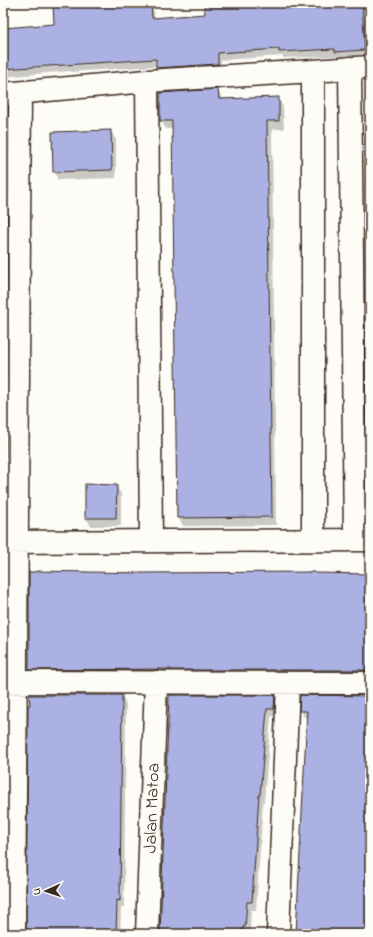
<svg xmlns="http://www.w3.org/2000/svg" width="373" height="937" viewBox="0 0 373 937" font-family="'Indie Flower',sans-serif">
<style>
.shadow{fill:#0003}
.building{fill:#abb1e2;stroke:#3b2a1e}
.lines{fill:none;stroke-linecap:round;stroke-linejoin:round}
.minor-casing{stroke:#3b2a1e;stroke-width:25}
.minor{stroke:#fdfcf7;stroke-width:22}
.labels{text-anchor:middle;stroke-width:3.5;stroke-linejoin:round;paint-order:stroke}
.street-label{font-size:18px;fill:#3b2a1e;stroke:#fdfcf7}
</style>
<rect width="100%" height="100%" fill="#fdfcf7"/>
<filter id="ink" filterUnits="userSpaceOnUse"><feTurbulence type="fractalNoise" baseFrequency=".025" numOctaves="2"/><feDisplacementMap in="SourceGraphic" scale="8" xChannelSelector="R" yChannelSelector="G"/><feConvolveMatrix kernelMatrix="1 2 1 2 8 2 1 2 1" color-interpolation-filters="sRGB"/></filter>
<g filter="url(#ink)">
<path class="shadow" d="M54,3h99l2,16 51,-4 -1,-12h165v51h-2l1,2 -29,2 -1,-2 -55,2 -2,-2 -61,4v11l-60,4 -4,-9 -86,6 -1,-1 -67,6v-48l52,-4z
M218,90l5,10 55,-2 5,9 1,22h-12l4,396 -93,1 -5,-9 -5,-388h-7l-5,-8v-27z
M111,131l5,9v38l-58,2 -4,-9z
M116,486l5,8v32h-30l-5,-8z
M74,572l1,1 295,1v104l-335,-1 -5,-8v-96z
M3,573l5,7 -1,85h-4z
M122,696l4,8 -2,204h-3l-1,26h-92l3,-228z
M170,696h104l5,8v13l-8,-1 -7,86h-1l-7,108h-5l-1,24h-89z
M370,696v238h-73l10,-215 -2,-1 -5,-8z
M3,708l4,7 -1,160h-3z"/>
<path class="building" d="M53,3h98l1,15 53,-4 -1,-11h158l3,47 -30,2v-3l-56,3v-3l-61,4v11l-62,4v-9l-153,10v-41l51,-4z
M218,89l1,10 60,-2v24h-12l5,396 -95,1 -5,-397h-12v-28z
M111,130l1,40 -59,2 -1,-40z
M85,484l32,1 -1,33h-31z
M36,571l105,2 174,-1v1l55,1v96h-199v-1l-142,1v-98h7z
M29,695h93l-2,206 -3,-1 -1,34h-90l2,-229h2z
M169,695h106l-1,14h-7l-7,86h-1l-7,107h-5l-2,25h-2l-1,7h-82z
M300,695l70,1v238h-74l11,-223h-8z"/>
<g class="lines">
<defs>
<path id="minor" d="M350,68l5,472
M313,71v469
M147,81l4,460
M3,94l144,-13 166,-10 57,-4
M3,542l367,-2
M3,682l367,1
M14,934l6,-841
M147,934l9,-252
M278,934l10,-251"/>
</defs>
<use href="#minor" class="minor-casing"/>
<use href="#minor" class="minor"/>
</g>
</g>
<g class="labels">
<g class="street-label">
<text transform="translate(151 808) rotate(-88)" y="6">Jalan Matoa</text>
</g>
</g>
<rect width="373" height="937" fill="none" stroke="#fdfcf7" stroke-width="16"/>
<rect x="8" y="8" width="357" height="921" fill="none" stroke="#3b2a1e" stroke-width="1.5" filter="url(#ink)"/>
<g transform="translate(46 891) rotate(267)" stroke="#fdfcf7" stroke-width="3" paint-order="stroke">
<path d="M0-3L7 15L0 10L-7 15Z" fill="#3b2a1e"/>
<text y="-6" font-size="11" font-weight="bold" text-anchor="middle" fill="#3b2a1e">U</text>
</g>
</svg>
